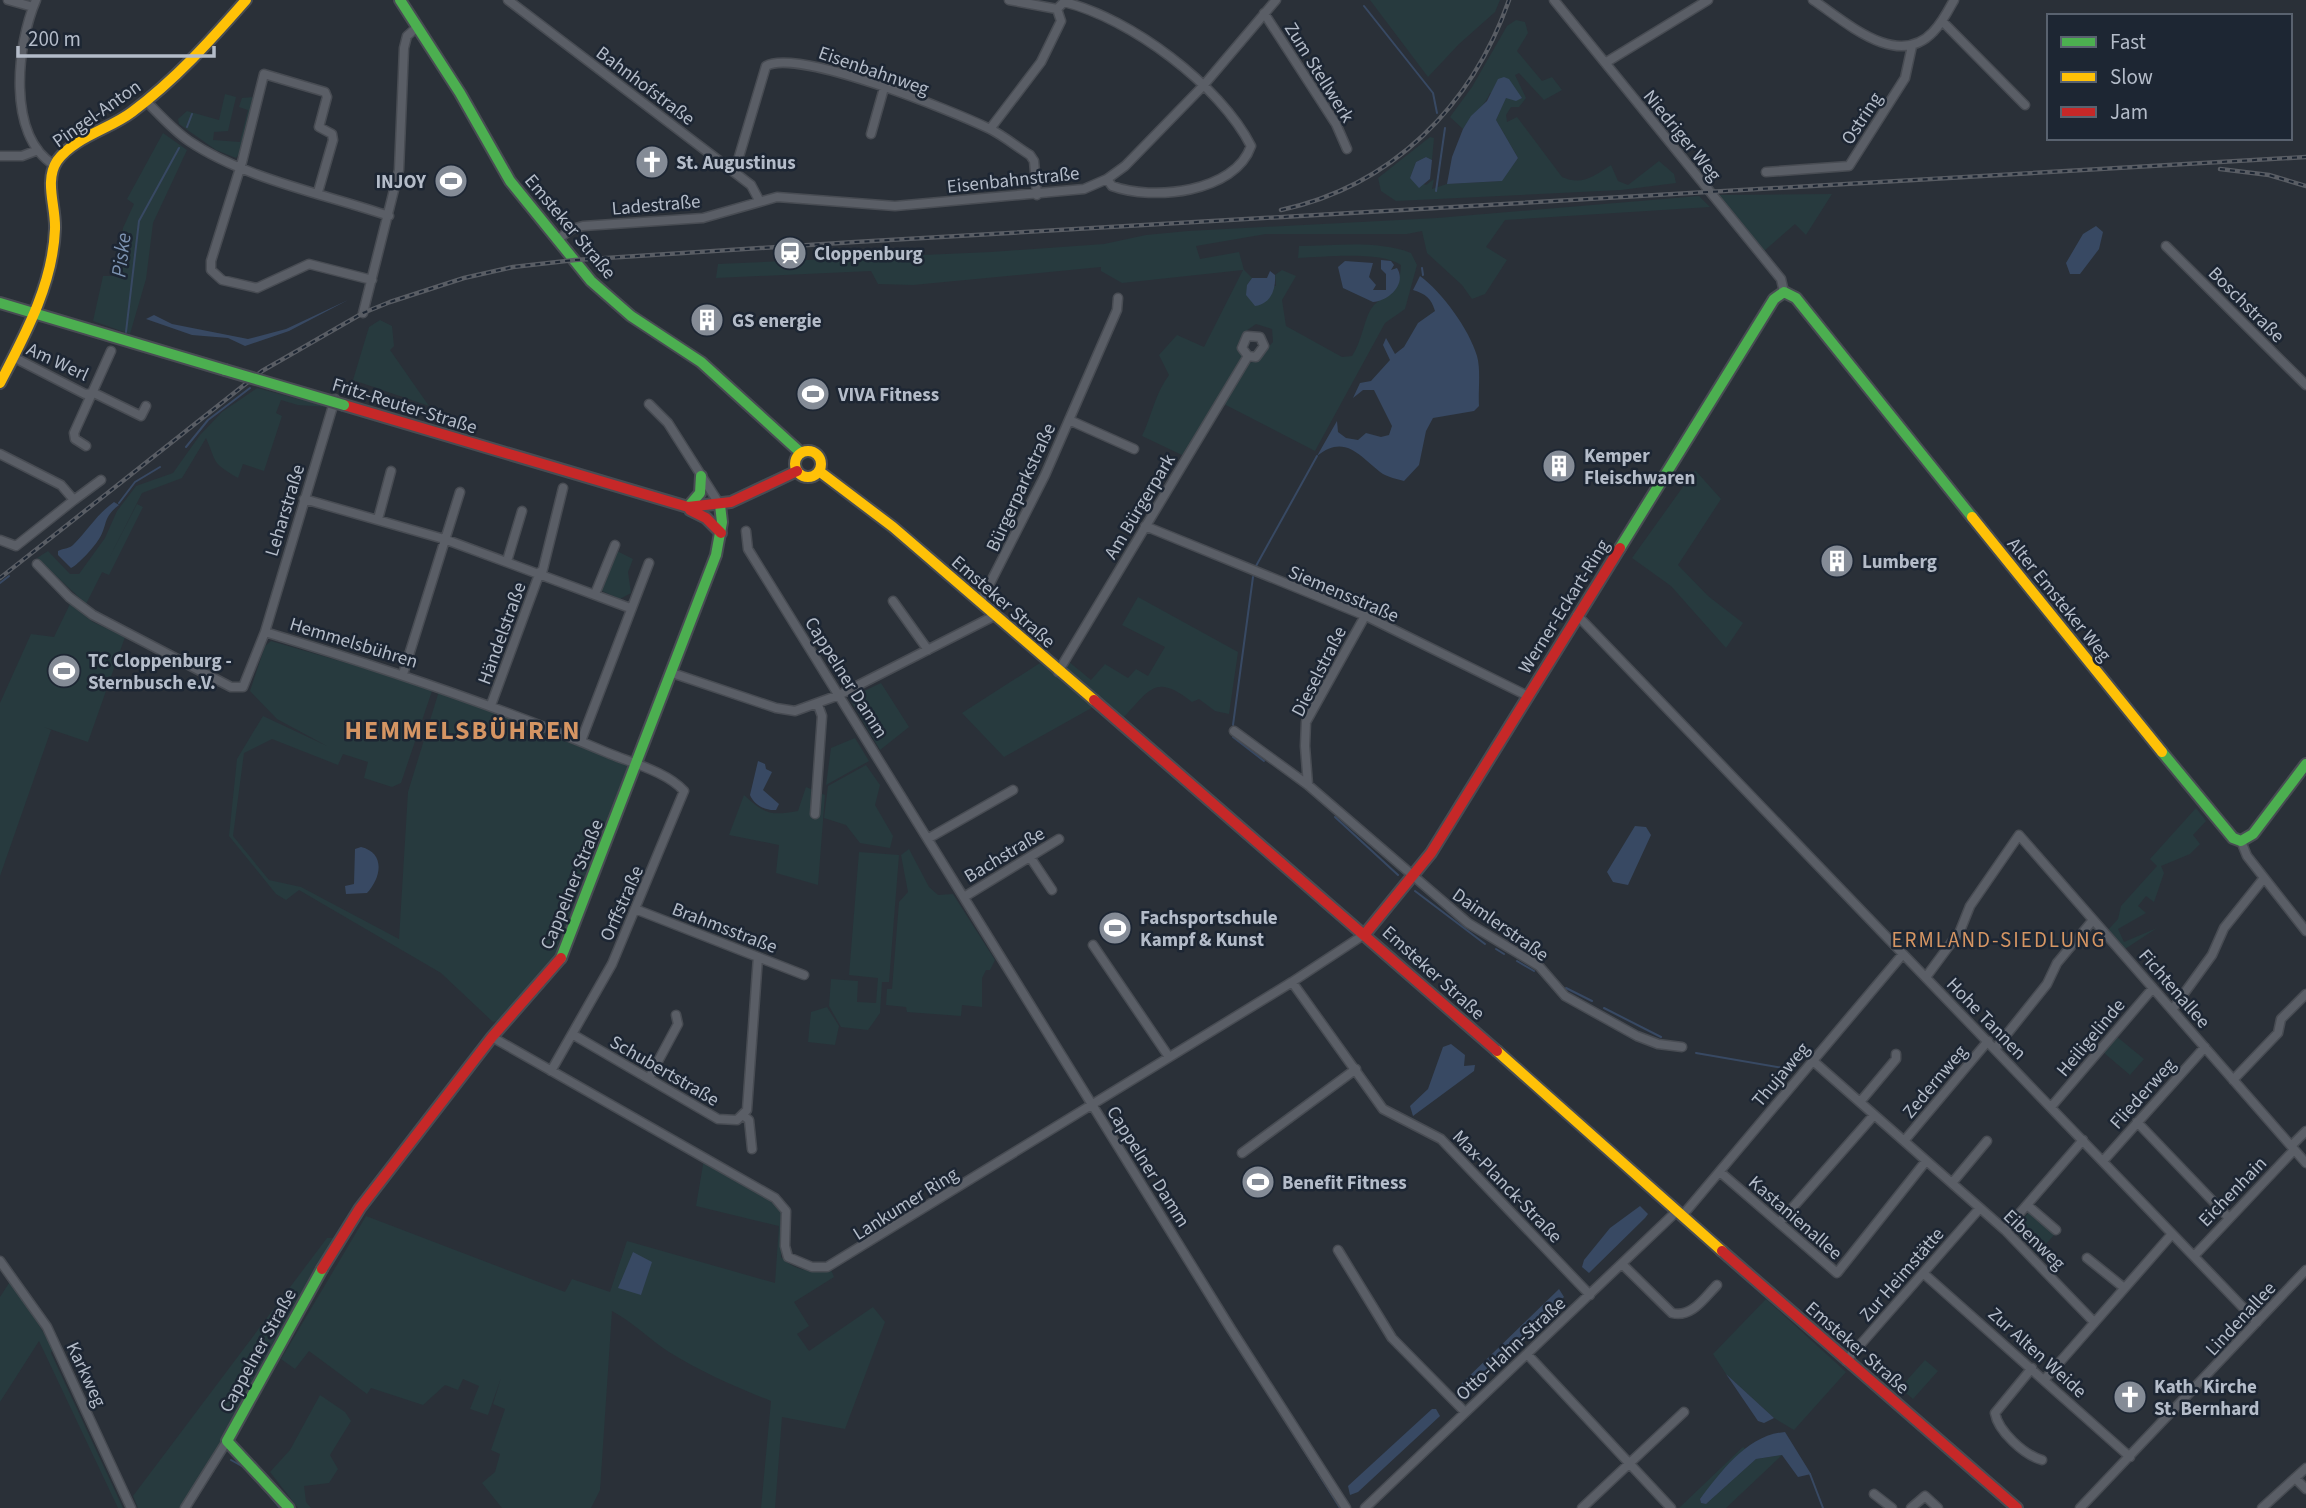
<svg xmlns="http://www.w3.org/2000/svg" width="2306" height="1508" viewBox="0 0 2306 1508" font-family="'Source Sans 3',sans-serif">
<style>
.green{fill:#273a3e}
.water{fill:#384963}
.lines{fill:none;stroke-linecap:round;stroke-linejoin:round}
.stream{stroke:#384963;stroke-width:2}
.street-casing{stroke:#484c53;stroke-width:11}
.fast-casing{stroke:#484c53;stroke-width:14}
.slow-casing{stroke:#484c53;stroke-width:14}
.jam-casing{stroke:#484c53;stroke-width:14}
.street{stroke:#5a5e66;stroke-width:8}
.fast{stroke:#4caf50;stroke-width:10}
.slow{stroke:#ffc107;stroke-width:10}
.jam{stroke:#c62828;stroke-width:10}
.rail-casing{stroke:#595d64;stroke-width:4.5}
.rail{stroke:#1d2633;stroke-width:2;stroke-dasharray:5;stroke-linecap:butt}
.fast-bridge-casing{stroke:#484c53;stroke-width:14;stroke-linecap:butt}
.fast-bridge{stroke:#4caf50;stroke-width:10}
.labels{text-anchor:middle;stroke-width:5;stroke-linejoin:round;paint-order:stroke}
.street-label{font-size:19px;fill:#b4bcc9;stroke:#1d2633}
.poi-label{font-size:19px;font-weight:bold;fill:#b4bcc9;stroke:#1d2633;text-anchor:start}
.water-label{font-size:21px;font-style:italic;fill:#7c92b1;stroke:#1d2633}
.neighbourhood-label{font-size:21px;letter-spacing:2px;fill:#d59563;stroke:#1d2633}
.district-label{font-size:26px;font-weight:bold;letter-spacing:2px;fill:#d59563;stroke:#1d2633}
</style>
<rect width="100%" height="100%" fill="#2a3038"/>
<path class="green" d="M1370,0h130l-5,12 -36,32 -31,33z
M1516,20l9,2 3,11 -11,18 25,30 10,-4 10,13 -18,10 -25,-27 -4,2 11,23 -7,9h-8l-5,8 1,7 10,-5 45,60c20,9 32,-1 49,-12l7,16 10,4 31,-24 15,13 2,9 -55,7 -225,11 -15,-10 -3,-13 52,-41 4,1 -2,22 -6,-3 -10,5 -6,16 16,7 8,-6 -2,10 15,-5 54,-3 17,-23 -22,-38 10,-23 7,3 8,-2 -31,-5c-5,13 -19,23 -27,36l-13,-12 22,-30 35,-61z
M225,94l11,3 -8,34 -14,1 -1,8 27,2 8,-32 -9,-3 3,-9 12,-1 -13,55 -5,6 -20,-8 -37,-26 -1,-5 9,-8 32,9z
M163,133l24,17 -34,73 -7,56 -16,55 -37,-13 10,-45h15l5,-48 11,-24 -7,-5z
M1832,194l-26,41 -11,-11 -31,27 -48,-56z
M1699,196l11,11 -205,13 -19,27 21,13 -22,34 -13,5 -10,-14 -35,-32 -5,-22 -15,3h-141l-70,12 4,13 39,-7 5,18 8,8 -5,7 29,1 -1,-11 7,-5 14,6 -14,24 4,26 56,31 10,-1c10,-15 12,-36 19,-47 14,-20 28,-7 30,-44 -21,-14 -75,-8 -103,-7l1,-12c36,0 78,-6 112,7l6,12 -12,44 -20,14 -70,128 -91,-47 25,-41 7,-2 17,-19 -1,-13 -16,-5 -10,7 -8,17 6,9 -60,99 -42,-20c10,-21 13,-42 27,-61l-10,-20 18,-20 27,12 39,-77 -121,13 -21,-12v-4l-188,18 -35,-1 -7,-13 -155,7 2,-14 273,-12 113,-8 42,-9 42,-4 249,-13z
M380,320l12,6 2,20 -4,4 39,56 -76,-26 16,-53z
M257,388l72,19 -31,-2 -17,-5 -5,13 6,3 -18,55 -21,-7 -5,14c-27,-16 -21,-15 -32,-40l-24,40 -40,15 -56,111 -49,-46 11,-7 22,23h9l26,-36 12,-27 19,-25 37,-13 27,-38 22,-23z
M1695,470l26,29 -43,66 30,31 35,27 -17,25 -55,-62 -39,-28z
M137,504l6,3 -34,68 -7,-3z
M615,550l18,9 -5,13 3,21 -11,6 -18,-8 -2,-5z
M1138,597l100,55 -9,62 -14,-3 -16,-12 -7,3c-36,-28 -41,-14 -68,15l-59,-50 3,-6 23,19 14,-16 23,14 8,-9 12,7 17,-29 -43,-22z
M70,604l23,18 32,15 -37,105 -44,-15 7,3 -51,146v-173l31,-69 23,3z
M271,641l162,47 -32,95 -9,4 -28,-9 4,-16 -25,-8 -5,11 -66,-26 -28,14 -11,83 36,44 32,7 98,52 9,-147 31,-101 193,76 -77,189 -56,65 -6,1 -52,-49 -142,-83 -13,10 -10,-6 -47,-58 8,-77 26,-43 64,30 -50,-27 -27,-28 15,-45z
M1040,663l55,43 -91,51 -42,-44z
M881,683l28,44 -29,23 -31,-52z
M855,738l14,23 -43,24 5,-37z
M866,765l14,20 -5,20 18,31 -3,12 -30,-5 -14,-18 -22,-7 4,-32z
M806,787l19,8 -7,90 -42,-12 3,-28 -50,-10 15,-40c21,19 26,21 54,16z
M2196,808l10,13 -13,14 7,9 -10,10 -29,12 3,7 -10,29 -8,-6 -8,10 8,7 -28,16 6,13 33,-14 -32,21 -17,-19 10,-11 3,-13 36,-40 -7,-7z
M909,849l20,38 9,8 15,-1 42,66 -5,10h-4l-4,8v29l-20,-2 -1,11 -54,-4 -1,-5 -20,-2 1,-16h5l7,-87 9,-10 -7,-37z
M859,852l40,3 -10,127h-7l-2,31 -12,17 -27,-3 -12,-21 2,-27 27,2 -1,21 19,1 2,-25 -29,-3z
M827,1007l12,19 -4,19 -27,-3 3,-30z
M2116,1036l28,23 -14,16 -27,-23z
M704,1159l69,41 9,11 -1,46c13,14 32,16 50,13l3,7 -40,25 15,24 -12,8 12,17 64,-44 12,15 -40,107 -63,-12 -7,91h-14l10,-107c-35,-14 -70,-29 -102,-49 -20,-13 -36,-30 -57,-41l-12,179 -9,18h-89l-20,-25 13,-11 5,-18 -9,-4 14,-41 -12,-5 8,-26 -13,37 -18,-6 9,-23 -16,-7 -5,11 -13,-5 -22,20 -52,-17 -4,6 -58,-43 -14,18 -14,-10 85,-143 199,76 7,-13 38,13 17,-51 148,42 4,-57 -83,-20z
M2030,1211l25,23 -18,20 -23,-24z
M327,1238h7l-113,205 -41,65h-42l-5,-12z
M11,1280l42,68 -2,5 72,155h-5l-79,-167 -39,61v-105z
M1766,1299l80,73 -52,58 -20,-12 -48,-44 -13,-20z
M1925,1360l13,11 -25,28 -13,-11z
M320,1395l25,17 6,9 -21,34 8,14 -9,14 -25,3 2,16 5,6h-13l-28,-36 20,-22z
M1743,1447l2,2 -45,50 1,4 5,1 50,-45 26,-4 -56,53h-47z"/>
<path class="water" d="M1504,77l5,2 13,19 -6,3 -10,-3 -10,22 22,38 -16,23 -55,3 5,-27 11,-28 8,-13 16,-15 11,-22z
M1426,157l6,3 -2,19 -11,9 -9,-10 6,-16z
M2096,226l7,6 -4,17 -19,25h-10l-4,-11 17,-29z
M1381,260l10,1 3,4 -3,5 6,-2c10,16 -8,33 -24,34l-30,-14 -5,-21 7,-6 28,2 -4,14 7,8 -3,5h13v-16l-5,-5z
M1270,271l5,4c1,14 -4,29 -20,31l-9,-11 1,-10 5,-7h15z
M1420,276c22,16 49,53 57,80 4,14 1,35 2,50l-5,5 -41,7 -7,13 -7,34 -15,16c-7,-2 -16,-4 -21,-7 -21,-15 -37,-42 -66,-18l20,-35 1,11 8,6 12,2 8,-7 15,4 8,-2 3,-9 -18,-36h-11l-10,8 7,-15 11,-2 19,-21 -7,-15 3,-7 9,16 9,-7 14,-24 17,-12c-4,-13 -9,-17 -22,-21z
M348,300l-59,31 -44,15 -17,-8 -36,-3 -46,-16 8,-4 18,9 76,15 38,-10z
M114,502l5,3c-17,13 -11,20 -20,34 -5,8 -21,26 -28,29l-13,-13v-4c6,-3 12,-2 16,-7 14,-14 23,-30 40,-42z
M758,761l7,3 1,5 6,3 -9,18 16,14 -3,6c-10,1 -22,-5 -26,-15z
M1635,826l11,1 5,8 -23,50 -15,-3 -6,-10z
M361,847c25,6 20,31 6,46l-21,1 -1,-8 9,-2 1,-35z
M1451,1044l14,11 -1,11 11,-1 -1,6 -61,45 -3,-10 18,-17 15,-42z
M1640,1206l8,8 -3,4 -56,55 -7,-6 2,-7 26,-32z
M633,1252l19,10 -11,33 -23,-7z
M1559,1289l5,8 -98,96 -6,-6 2,-4z
M1726,1374l48,44 -10,5 -6,-2z
M1432,1409h4l4,7 -82,76 -8,3 -2,-9z
M1785,1432l26,42 -13,3 -16,-22 -26,4 -50,45 -5,-1 -1,-4c22,-28 47,-64 85,-67z"/>
<g class="lines">
<path class="stream" d="M1364,6l69,87 4,20
M187,127l5,-13
M1436,191l9,-63
M1422,268l1,7
M126,332l13,-111 40,-73
M186,447l22,-27 42,-32
M119,503l16,-21 25,-15
M1256,566l61,-110
M0,583l9,-7
M1233,725l20,-148
M1233,737l31,24
M1335,817l63,58
M1415,891l70,53
M1496,949l8,5
M1517,961l17,10
M1566,988l26,13
M1604,1008l57,29
M1696,1053l93,16
M1283,1417l57,91
M231,1460l16,9 33,39
M1810,1474l13,34"/>
<defs>
<path id="street" d="M8,0l25,7
M36,0c-19,44 -30,135 18,165
M508,0l243,185 8,15
M1009,0l48,9 7,-7c66,16 156,83 187,144 -16,47 -99,55 -139,40l-5,-7
M1554,0l227,279 3,13
M1813,0c32,21 84,70 120,32 9,-9 15,-21 21,-32
M1264,13l72,111 11,25
M1942,21l83,84
M1605,63l103,-63
M146,101c13,13 27,29 43,40 56,38 136,53 200,75
M990,129l51,-67 20,-41 -4,-12
M871,134l13,-46
M0,156h22l16,-6
M731,170l7,-10 28,-94c32,-18 187,45 224,63 14,7 27,18 40,26l4,6 3,34
M1766,172l83,-6 56,-88 7,-32
M318,192l15,-52 -1,-6 -13,-7 8,-30 -2,-5 -61,-18 -22,88 -31,99v9l11,10 35,8 52,-24 63,16
M558,239l14,-10 11,-3 120,-8 74,-21 118,9 189,-17 23,-10 18,-13 78,-80 73,-86
M2166,246l140,139
M363,313l36,-143 5,-122 3,-12 9,-8
M13,357l72,37 9,-1 47,23 5,-10
M649,404l19,19 52,82
M1069,420l65,29
M86,446l-11,-7 -1,-6 37,-82
M0,454l61,31 13,15 -58,46 -16,-6
M304,499l140,40 186,69
M74,500l27,-20
M378,519l13,-48
M1145,526l221,90 162,80
M746,531l2,18 483,780 115,179
M507,561l15,-50
M37,564l32,33 24,18 138,72h12l22,-55 70,-233
M542,573l21,-85
M595,594l20,-49
M893,601l35,49
M980,603l65,-128 72,-165 1,-12
M1577,615l680,707
M265,632c116,35 231,73 343,121 24,10 59,19 76,38l-72,173 -61,107
M1058,672l190,-316 8,1 8,-11 -4,-9 -13,-1 -5,12 6,8
M672,673l104,35 19,3 44,-16 155,-79
M403,674l57,-182
M491,705l49,-133
M1234,731l74,54 160,138 71,43 26,30 72,40 21,8 24,3
M581,741l68,-178
M1308,785l-3,-39 1,-24 59,-106
M815,814l7,-98 -4,-11
M929,838l84,-48
M2241,841l6,15 59,75
M1030,857l22,33
M964,897l95,-58
M635,909l169,66
M1093,945l76,112
M1926,977l34,-46 10,-25 49,-71 287,328
M1292,982l91,127 58,30 149,156
M2172,1010l40,-55 12,-27 40,-50
M572,1034l146,85 19,1 10,-10 11,-153
M492,1037l283,161 11,13 -1,35 3,11 24,10h15l465,-285 73,-48
M1995,1049l52,-65 10,-21 36,-43
M1812,1060l193,170 88,91
M649,1078l29,-54 -2,-9
M2233,1080l45,-47 3,-14 25,-25
M1860,1102l36,-43v-5
M2051,1107l102,-119
M744,1116l5,4 3,29
M2137,1122l91,95
M1904,1141l84,-100
M2291,1146l15,-15
M1242,1153l114,-84
M2103,1161l102,-114
M1720,1172l117,101 89,-112
M1952,1183l35,-42
M2027,1205l29,25
M1682,1216l221,-262
M1779,1223l95,-108
M2005,1230l78,-90
M1338,1250l54,88 73,74
M2194,1256l100,-106
M2087,1258l36,29
M0,1261l47,66 84,181
M1622,1264l50,49c20,5 32,-15 45,-28
M1923,1273l207,184
M1527,1354l144,154
M1846,1361l134,-153
M2032,1368l-37,45c3,18 29,42 47,47
M2045,1379l127,-145
M2295,1478l11,11
M1874,1494l18,14
M185,1508l42,-67
M1365,1508l312,-297
M1582,1508l102,-96
M1911,1508l14,-12 13,12
M2080,1508l226,-238
M2262,1508l44,-40"/>
<path id="fast" d="M400,0l60,93 50,88 81,100 40,35 70,46 100,91
M0,303l225,67
M688,507l12,-14 1,-17
M1620,548l154,-249 10,-7 12,6 176,219
M2162,752l71,86 8,3 12,-7 53,-70
M561,958l155,-403 6,-33 -2,-17
M289,1508l-62,-67 95,-172"/>
<path id="slow" d="M0,383c25,-48 53,-99 55,-154 1,-22 -11,-48 2,-68 17,-24 53,-32 75,-49 43,-32 79,-72 114,-112
M795 464a13 13 0 1 1 26 0a13 13 0 1 1-26 0Z
M819,471l74,56 201,173
M1972,517l190,235
M1497,1051l225,200"/>
<path id="jam" d="M344,405l344,102 43,-5 66,-31
M690,510l16,8 15,15
M1094,700l403,351
M1365,934l66,-81 189,-305
M1722,1251l295,257
M322,1269l38,-61 132,-171 69,-79"/>
</defs>
<use href="#street" class="street-casing"/>
<use href="#fast" class="fast-casing"/>
<use href="#slow" class="slow-casing"/>
<use href="#jam" class="jam-casing"/>
<use href="#street" class="street"/>
<use href="#fast" class="fast"/>
<use href="#slow" class="slow"/>
<use href="#jam" class="jam"/>
<defs>
<path id="rail" d="M2220,169l49,6 37,11
M1281,210c111,-24 191,-104 228,-210
M0,578l262,-207 101,-58 27,-11 74,-24 49,-11 62,-7 280,-18 1451,-85"/>
</defs>
<use href="#rail" class="rail-casing"/>
<use href="#rail" class="rail"/>
<defs>
<path id="fast-bridge" d="M225,370l119,35"/>
</defs>
<use href="#fast-bridge" class="fast-bridge-casing"/>
<use href="#fast-bridge" class="fast-bridge"/>
</g>
<defs>
<symbol id="church-disc" viewBox="-11 -11 22 22"><circle r="9.5" fill="#848b96" stroke="#1d2633"/><path d="M-1.2-6h2.4v3.5h3.3v2.4h-3.3V6h-2.4V-.1h-3.3v-2.4h3.3Z" fill="#fff"/></symbol>
<symbol id="stadium-disc" viewBox="-11 -11 22 22"><circle r="9.5" fill="#848b96" stroke="#1d2633"/><path d="M0-5a6.5 5 0 1 0 0 10a6.5 5 0 1 0 0-10ZM-3.5-1.8h7v3.6h-7Z" fill="#fff"/></symbol>
<symbol id="station-disc" viewBox="-11 -11 22 22"><circle r="9.5" fill="#848b96" stroke="#1d2633"/><path d="M-3-6H3Q5-6 5-4V2Q5 4 3 4L4.5 6H3L1.5 4h-3L-3 6H-4.5L-3 4Q-5 4-5 2V-4Q-5-6-3-6ZM-3.5-4v3h7v-3ZM-3.5 1v1.5H-2V1ZM2 1v1.5H3.5V1Z" fill="#fff"/></symbol>
<symbol id="building-disc" viewBox="-11 -11 22 22"><circle r="9.5" fill="#848b96" stroke="#1d2633"/><path d="M-4-6H4V6H1V3H-1V6H-4ZM-2.5-4.3h1.7v1.8h-1.7ZM.8-4.3h1.7v1.8H.8ZM-2.5-1h1.7V.8h-1.7ZM.8-1h1.7V.8H.8Z" fill="#fff"/></symbol>
</defs>
<g fill-rule="evenodd">
<use href="#church-disc" x="633" y="143" width="38" height="38"/>
<use href="#stadium-disc" x="432" y="162" width="38" height="38"/>
<use href="#station-disc" x="771" y="234" width="38" height="38"/>
<use href="#building-disc" x="688" y="301" width="38" height="38"/>
<use href="#stadium-disc" x="794" y="375" width="38" height="38"/>
<use href="#building-disc" x="1540" y="447" width="38" height="38"/>
<use href="#building-disc" x="1818" y="542" width="38" height="38"/>
<use href="#stadium-disc" x="45" y="652" width="38" height="38"/>
<use href="#stadium-disc" x="1096" y="909" width="38" height="38"/>
<use href="#stadium-disc" x="1239" y="1163" width="38" height="38"/>
<use href="#church-disc" x="2111" y="1378" width="38" height="38"/>
</g>
<g class="labels">
<g class="street-label">
<text transform="translate(874 70) rotate(19)" y="7">Eisenbahnweg</text>
<text transform="translate(1320 72) rotate(58)" y="7">Zum Stellwerk</text>
<text transform="translate(646 85) rotate(37)" y="7">Bahnhofstraße</text>
<text transform="translate(96 113) rotate(-35)" y="7">Pingel-Anton</text>
<text transform="translate(1861 118) rotate(-57)" y="7">Ostring</text>
<text transform="translate(1683 135) rotate(51)" y="7">Niedriger Weg</text>
<text transform="translate(1013 179) rotate(-6)" y="7">Eisenbahnstraße</text>
<text transform="translate(656 204) rotate(-5)" y="7">Ladestraße</text>
<text transform="translate(571 226) rotate(50)" y="7">Emsteker Straße</text>
<text transform="translate(2247 304) rotate(45)" y="7">Boschstraße</text>
<text transform="translate(58 361) rotate(25)" y="7">Am Werl</text>
<text transform="translate(405 405) rotate(17)" y="7">Fritz-Reuter-Straße</text>
<text transform="translate(1020 487) rotate(-65)" y="7">Bürgerparkstraße</text>
<text transform="translate(1139 506) rotate(-59)" y="7">Am Bürgerpark</text>
<text transform="translate(284 510) rotate(-73)" y="7">Leharstraße</text>
<text transform="translate(1344 593) rotate(23)" y="7">Siemensstraße</text>
<text transform="translate(2060 599) rotate(51)" y="7">Alter Emsteker Weg</text>
<text transform="translate(1004 601) rotate(41)" y="7">Emsteker Straße</text>
<text transform="translate(1563 606) rotate(-58)" y="7">Werner-Eckart-Ring</text>
<text transform="translate(501 633) rotate(-70)" y="7">Händelstraße</text>
<text transform="translate(354 642) rotate(17)" y="7">Hemmelsbühren</text>
<text transform="translate(1318 671) rotate(-63)" y="7">Dieselstraße</text>
<text transform="translate(847 677) rotate(58)" y="7">Cappelner Damm</text>
<text transform="translate(1004 854) rotate(-31)" y="7">Bachstraße</text>
<text transform="translate(571 884) rotate(-68)" y="7">Cappelner Straße</text>
<text transform="translate(621 903) rotate(-66)" y="7">Orffstraße</text>
<text transform="translate(1501 924) rotate(35)" y="7">Daimlerstraße</text>
<text transform="translate(725 927) rotate(21)" y="7">Brahmsstraße</text>
<text transform="translate(1434 972) rotate(42)" y="7">Emsteker Straße</text>
<text transform="translate(2175 988) rotate(49)" y="7">Fichtenallee</text>
<text transform="translate(1987 1018) rotate(46)" y="7">Hohe Tannen</text>
<text transform="translate(2090 1037) rotate(-50)" y="7">Heiligelinde</text>
<text transform="translate(665 1070) rotate(30)" y="7">Schubertstraße</text>
<text transform="translate(1780 1074) rotate(-50)" y="7">Thujaweg</text>
<text transform="translate(1934 1081) rotate(-50)" y="7">Zedernweg</text>
<text transform="translate(2142 1093) rotate(-48)" y="7">Fliederweg</text>
<text transform="translate(1149 1166) rotate(58)" y="7">Cappelner Damm</text>
<text transform="translate(1508 1186) rotate(46)" y="7">Max-Planck-Straße</text>
<text transform="translate(2232 1191) rotate(-46)" y="7">Eichenhain</text>
<text transform="translate(905 1203) rotate(-32)" y="7">Lankumer Ring</text>
<text transform="translate(1796 1217) rotate(41)" y="7">Kastanienallee</text>
<text transform="translate(2035 1239) rotate(44)" y="7">Eibenweg</text>
<text transform="translate(1901 1274) rotate(-49)" y="7">Zur Heimstätte</text>
<text transform="translate(2240 1318) rotate(-47)" y="7">Lindenallee</text>
<text transform="translate(1858 1347) rotate(41)" y="7">Emsteker Straße</text>
<text transform="translate(1510 1348) rotate(-43)" y="7">Otto-Hahn-Straße</text>
<text transform="translate(257 1350) rotate(-61)" y="7">Cappelner Straße</text>
<text transform="translate(2038 1352) rotate(42)" y="7">Zur Alten Weide</text>
<text transform="translate(87 1374) rotate(65)" y="7">Karkweg</text>
</g>
<g class="poi-label">
<text x="676" y="169">St. Augustinus</text>
<text x="426" y="188" text-anchor="end">INJOY</text>
<text x="814" y="260">Cloppenburg</text>
<text x="732" y="327">GS energie</text>
<text x="838" y="401">VIVA Fitness</text>
<text x="1584" y="462">Kemper<tspan x="1584" dy="22">Fleischwaren</tspan></text>
<text x="1862" y="568">Lumberg</text>
<text x="88" y="667">TC Cloppenburg -<tspan x="88" dy="22">Sternbusch e.V.</tspan></text>
<text x="1140" y="924">Fachsportschule<tspan x="1140" dy="22">Kampf &amp; Kunst</tspan></text>
<text x="1282" y="1189">Benefit Fitness</text>
<text x="2154" y="1393">Kath. Kirche<tspan x="2154" dy="22">St. Bernhard</tspan></text>
</g>
<g class="water-label">
<text transform="translate(121 255) rotate(-83)" y="7">Piske</text>
</g>
<g class="neighbourhood-label">
<text x="1999" y="947">ERMLAND-SIEDLUNG</text>
</g>
<g class="district-label">
<text x="463" y="739">HEMMELSBÜHREN</text>
</g>
</g>
<rect x="2047" y="14" width="245" height="126" fill="#1d2633" stroke="#59626f" stroke-width="2"/>
<rect x="2061" y="37" width="35" height="10" fill="#4caf50" stroke="#59626f" stroke-width="2"/>
<text x="2110" y="49" font-size="21" fill="#b4bcc9">Fast</text>
<rect x="2061" y="72" width="35" height="10" fill="#ffc107" stroke="#59626f" stroke-width="2"/>
<text x="2110" y="84" font-size="21" fill="#b4bcc9">Slow</text>
<rect x="2061" y="107" width="35" height="10" fill="#c62828" stroke="#59626f" stroke-width="2"/>
<text x="2110" y="119" font-size="21" fill="#b4bcc9">Jam</text>
<path d="M18 46v10h196v-10" fill="none" stroke="#b4bcc9" stroke-width="3.5"/>
<text x="28" y="46" font-size="21" fill="#b4bcc9" stroke="#1d2633" stroke-width="5" paint-order="stroke">200 m</text>
</svg>
